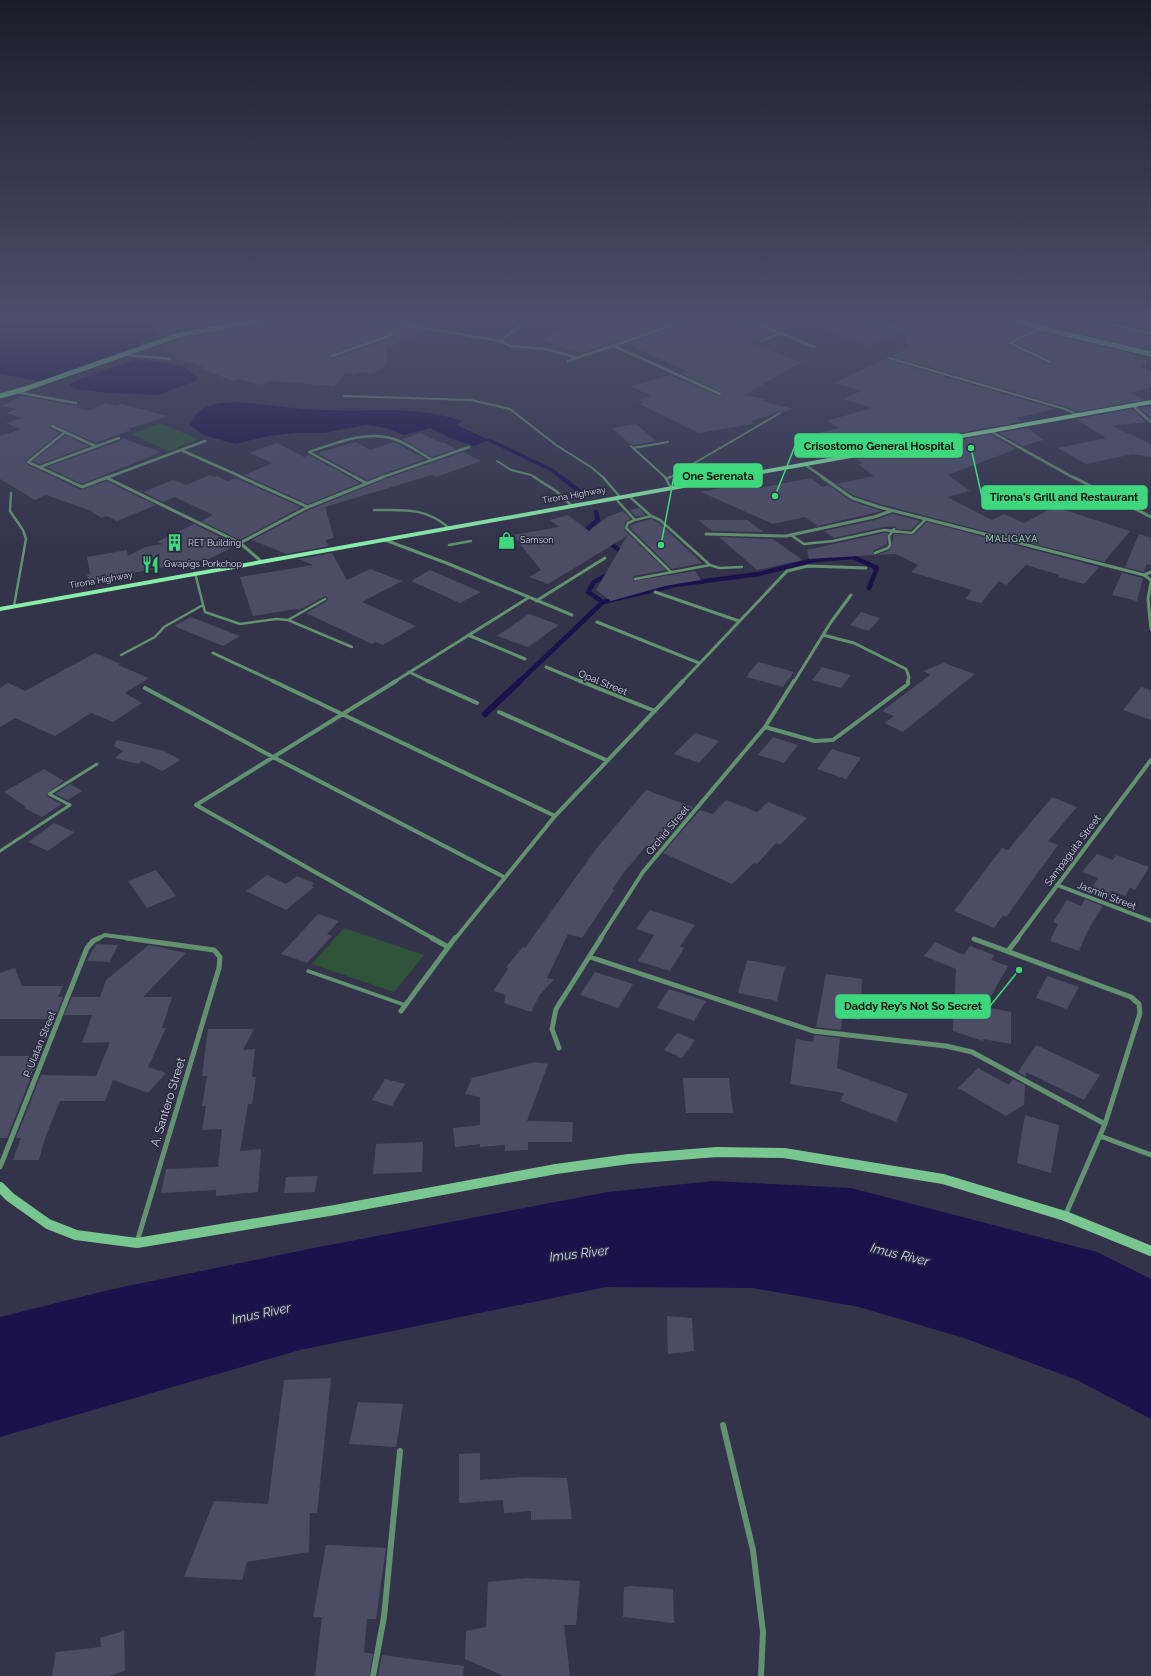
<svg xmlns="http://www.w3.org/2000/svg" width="1151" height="1676" viewBox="0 0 1151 1676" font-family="Raleway,sans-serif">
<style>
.green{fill:#2f543a}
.water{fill:#1b114b}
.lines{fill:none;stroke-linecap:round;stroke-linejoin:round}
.stream-far2{stroke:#1b114b;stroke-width:3.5}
.stream-far1{stroke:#1b114b;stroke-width:4.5}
.stream{stroke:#1b114b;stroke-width:6}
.building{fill:#4c4d65}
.lane-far3{stroke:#639270;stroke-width:2}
.lane-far2{stroke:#639270;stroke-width:2.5}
.lane-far1{stroke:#639270;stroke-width:3}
.lane{stroke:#639270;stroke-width:3.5}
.street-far4{stroke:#639270;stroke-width:2.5}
.street-far3{stroke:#639270;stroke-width:3}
.street-far2{stroke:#639270;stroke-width:4}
.street-far1{stroke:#639270;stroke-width:5}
.street{stroke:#639270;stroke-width:6}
.secondary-far1{stroke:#79c690;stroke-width:5}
.secondary{stroke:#79c690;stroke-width:10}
.primary{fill:#89eea9;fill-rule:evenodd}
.labels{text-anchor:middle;stroke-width:3;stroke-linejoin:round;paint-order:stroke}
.far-street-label{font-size:9px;fill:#d2d3e2;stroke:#292940}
.far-neighbourhood-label{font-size:9px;letter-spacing:1px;fill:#aff6c2;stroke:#292940}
.far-poi-label{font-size:9px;fill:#d2d3e2;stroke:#292940;text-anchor:start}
.street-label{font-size:10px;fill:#d2d3e2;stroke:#292940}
.near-street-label{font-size:12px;fill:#d2d3e2;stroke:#292940}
.near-water-label{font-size:13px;font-style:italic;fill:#cfd0f6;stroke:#292940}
.leader{fill:none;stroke:#3fd77d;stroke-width:1.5}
.callout-dot{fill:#3fd77d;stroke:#292940;stroke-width:1.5}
.callout{fill:#3fd77d;stroke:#3fd77d;stroke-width:1.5}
.callout-label{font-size:11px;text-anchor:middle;font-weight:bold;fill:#111}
</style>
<rect width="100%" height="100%" fill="#33334a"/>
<path class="green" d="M160,423l38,16 -29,12 -38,-17z
M344,928l80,27 -30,37 -82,-28z"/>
<path class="water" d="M0,317h137l26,13 -24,12 2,4 -99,36 -42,-8z
M144,317h53c-21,5 -33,9 -53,0z
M137,359l46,7 15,12 -4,4 -37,13 -60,-3 -23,-3 -5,-4 8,-5z
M233,402c29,2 58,7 88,8 47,2 96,-5 141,11l-5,4 32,15 -15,6 -24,-8 -20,-10 -26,7 -18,-7 -20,-3 -42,8h-28l-28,3 -33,8 -32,-9 -13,-10c10,-20 22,-21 43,-23z
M713,1181l138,7 246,64 54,27v140l-74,-39 -113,-42 -105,-31 -106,-19 -147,-1 -306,63 -300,87v-120l113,-28 206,-42 289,-55z"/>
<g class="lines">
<path class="stream-far2" d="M489,440l63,30 10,8"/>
<path class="stream-far1" d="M561,477l22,17
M592,535l-4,-3v-4l10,-8 -2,-8
M606,540l18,14
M611,573l-17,9 -6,10 15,10 72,-17 84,-11 55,-14 39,-3 24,11 -8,20
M519,682l84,-80"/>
<path class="stream" d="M485,714l35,-33"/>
</g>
<path class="building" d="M221,317h38l-81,14 -13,5 -17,-6 33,-8 5,3z
M284,317h51v2l23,1 38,6 -8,8 -57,20 -2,3 3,2 58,-20 13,-12 23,4 -39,16 -1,18 -14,9 -12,-2 -6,3 -8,-2 -12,13 -64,-5 -9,4 -23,-6 -5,2 -34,-13 4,-2 -31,-8 5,-2 -13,-5 3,-1 -5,-3 18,-8 101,-18z
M374,317h86v1l-24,9z
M585,317h104l-70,24 -5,-1 -30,13 -18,-4 -24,-9z
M700,317h44l1,4 28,12 -26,9 54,20 -56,33 20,4 -3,2 31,8 -11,3 -3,-1 -8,4 -20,6 2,3 -54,9 -60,-29 5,-1 -6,-3 13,-4 -20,-10 40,-11 48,21 3,-1 -1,-3 -41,-19 6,-2 -59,-27 71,-24z
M754,317h60v3l-32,11 -29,-12z
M839,317h22l2,3 38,14 3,-2 -2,-3 -31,-12h128l3,4 30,9 -23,11 -1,4 41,19 3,-1 -1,-3 -35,-17 23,-11 99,23 -4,4 13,2 -6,6 10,4v16l-21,6 15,7 -68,12 -11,-5 -175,-51 18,-8 -6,-14 -37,11 -40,-15z
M1017,317h54l80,20v7l-6,5z
M887,358l1,2 167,49 -38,9 4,4 -173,31 -31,-20 23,-5 -14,-7 46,-13 -29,-9 18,-8 -27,-8z
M22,396l49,9 17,6 18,-8 10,3 5,-2 47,12 -40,13 3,1 -35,13 -45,-20 -1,5 10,5 -35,28 2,3 54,26 25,-9 50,24 -39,16 -11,-5 -4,2 -13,-8 -43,-15 -11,5 -35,-21v-43l21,-7 -15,-6 17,-5 -17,-5 11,-4 -16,-3z
M1151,406v12l-12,-10z
M1132,409l15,13 -35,4 39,18v13l-18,-3 -47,10 -28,-16 48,-10 -30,-19z
M636,424l20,17 -22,4 -4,-1 -18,-16z
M1028,428l15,12 -20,6 -24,-13z
M421,433l20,10 2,-1 13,7 -24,8 -30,-18z
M990,434l26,15 -68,26 22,16 -23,6 45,23 12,-6 20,9 31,-16 75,24 -26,31 -224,-58 -27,-9 -16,-11 37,-8 -16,-12 5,-1 -7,-4z
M66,435l23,11 -49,18 -7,-3z
M122,438l39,14 -79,32 -35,-17 73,-26z
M356,442l14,8 24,-8 31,17 -58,21 -50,-27z
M277,443l27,14 5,-2 51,28 -52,21 -64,-29 29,-12 -24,-10z
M463,452l18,9 -45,16 -4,-2 -107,32 9,31 -9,2 4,6 -43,8 -34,-14 57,-30 76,-31z
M210,475l4,2 3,-1 10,5 9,-3 65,29 -61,33 -39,-19 12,-6 -38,-18 -12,5 -20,-10 30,-12 13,5z
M811,478l11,9 7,-2 22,16 31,10 -64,15 -13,-9 -32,7 -72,-32 50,-10 9,6z
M639,508l6,7 -9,2 -6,-7z
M623,511l7,8 -5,3 -1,8 42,40 -32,6 -1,5 62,-10 6,9 -36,6 -54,15 -15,-11 31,-54 -79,48 -19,-7 12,-7 -28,-35 46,-8 -9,-7 18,-5 21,16 18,-14z
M892,514l28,7 -9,9 -14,-1 -2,-3 -11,1 -50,11 -10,-7 51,-11z
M651,519l7,3 44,41 -30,6 -43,-42 7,-4z
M698,520h49l17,12 -52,-1z
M927,522l172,45 -15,17 -26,-7 2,-2 -34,-10 -20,20 -7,-4 -18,22 -16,-4 7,-9 -61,-18 7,-7 -22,-11 -19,1 13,-5 4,-16 19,1z
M194,524l43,21 -32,16 -2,-1 -114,21 -2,-6 3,-1 -3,-17 40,-7 1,6 17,-9 18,-3 -6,-2z
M884,533h4l-1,11 -14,7 1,4 -65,4 -2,-9z
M1139,534l12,4v27l-4,-1 -3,8 -19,-5z
M719,537l54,2 29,21 -45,10z
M332,553l15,27 23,-11 32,12 -40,21 54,24 -33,19 -8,-3 -3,2 -66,-31 21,-12 1,-3 -3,-2 -26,14 -3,-1 -43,7 -13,-39 73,-12 -15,-6z
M430,570l51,22 -21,11 -49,-22z
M1122,573l21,5 -6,23 -25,-6z
M861,612l19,6 -11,13 -19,-6z
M529,614l30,11 -31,22 -31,-11z
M191,617l49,19 -17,10 -49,-20z
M95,653l26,11 -3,1 31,13 -24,15 17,10 -29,19 -22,-9 -36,23 -40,-18 -15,9v-39l8,-5 17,8z
M758,662l36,10 -11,15 -37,-10z
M944,663l31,11 -72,58 -19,-9 10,-7 -12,-5 48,-36 -7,-4z
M822,667l29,8 -10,13 -29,-8z
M1141,687l10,3v30l-28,-10z
M695,733l24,8 -20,22 -25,-9z
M773,737l25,8 -14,18 -26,-8z
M117,740l47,11 17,9 -19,11 -20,-10 -4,3 -23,-6 8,-7 -9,-5z
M832,749l29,9 -15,21 -29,-10z
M44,769l20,12 -18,13 2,3 14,7 -20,13 -18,-9 2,-1 -22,-15z
M70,784l12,7 -14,9 -13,-6z
M646,790l47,17 -36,43 -11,-4 -20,24 -14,19 2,1 -32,48 -14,-4 -21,44 7,1 -15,17 -8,16 -27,-9 2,-8 -13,-4 15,-22 -2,-2 17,-20 2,1 71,-99z
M1052,797l25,10 -29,34 10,4 -52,72 -3,-2 -9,13 -40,-17 48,-63 6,2z
M726,800l31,12 11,-10 39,16 -27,27 -4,-2 -19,21 -3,-1 -22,21 -69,-31 37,-43 13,4z
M54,823l20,9 -26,19 -20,-9z
M1097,854l16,6 3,-5 33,12 -14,23 -5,-2 -5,8 -13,-5 -6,9 -17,-7 9,-15 -16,-6z
M156,870l20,26 -29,12 -19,-27z
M267,875l19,9 11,-8 17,7 -3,3 3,1 -28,23 -40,-19z
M1085,899l18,7 -15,24 -9,21 -29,-10 8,-17 -5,-2 14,-22 14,6z
M650,910l45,15 -15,21 4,2 -14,23 -32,-10 16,-26 -18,-6z
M318,914l21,7 -12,13 5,2 -25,27 -26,-9z
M935,942l29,13 6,-9 24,9 -3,5 17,6 -23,41 26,5v32l-28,-5v2l-30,-10 3,-62 -32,-13z
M96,944l22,1 -8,17 -23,-1z
M149,945l37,8 -43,44h29l-10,31h4l-18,39 18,6 -18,20 -35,-13 -8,21h-45l-15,37 -6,22h-26l8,-22h-5l25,-63 55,1 14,-34 -28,1 10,-28h-28l8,-18h28l6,-17z
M747,960l38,7 -8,34 -39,-8z
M15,968l7,18h41l-5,11h5l-7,19h-5l-1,3h-50v-46z
M595,972l38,12 -15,24 -38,-13z
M826,974l36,5 -2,41 -18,-2 -1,12 -25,-3z
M1047,976l32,11 -12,22 -31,-11z
M669,989l37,12 -12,20 -37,-13z
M208,1029h46l-11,21 12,-1 -3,28h4l-4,27h-4l-8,47 21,-2 -3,43 -42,4v-6l-55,3 5,-24 52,-2 4,-38 -20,1 4,-24h-4l5,-30h-5z
M677,1033l18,7 -13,18 -18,-8z
M814,1035l26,3 -3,30 71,26 -12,28 -56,-21 4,-8 -54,-9 6,-45 17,3z
M1036,1045l64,30 -16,25 -58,-28v5l-8,-5z
M0,1056h39l-32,82h-7z
M535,1062l13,2 -21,57 46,1 -1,20h-44v8l-23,1v-6l-25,2v-3l-25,3 -2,-19 27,-3v-28l-15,-3 7,-16z
M978,1068l31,17 4,-6 12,6 -1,20 -18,11 -48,-28z
M683,1078h46l4,35h-47z
M385,1079l20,5 -13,22 -20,-6z
M1025,1115l34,10 -8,48 -34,-10z
M423,1142l-1,30 -49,2 3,-30z
M317,1176l-2,16 -31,1 2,-16z
M667,1316l25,2 2,33 -26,3z
M331,1378l-14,135h-7l-1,39 -62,10 -5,18 -58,-3 30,-76 54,3 16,-124z
M358,1402l45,2 -7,43 -47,-3z
M480,1453v27l44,-3 43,1 5,41 -41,1v-9l-27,2 -1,-13 -44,3v-49z
M326,1545l60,3 -10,71h-9l-3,33 9,2 -4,22h-54l7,-59h-9z
M526,1578l54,3 -4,44h-12l6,51h-66l-39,-17 1,-28 20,-4 2,-45z
M632,1586l41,3 1,34 -51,-6 1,-30z
M124,1631l1,40 -16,5h-57l4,-24 45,-5 -1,-9z
M382,1655l82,11 -1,10h-85z"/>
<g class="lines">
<path class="lane-far3" d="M1041,328l-31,15 40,19
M889,358l176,51 13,6
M344,396l127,4 39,9 46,36 35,22 13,11
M631,446l35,32
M633,448l35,-6
M497,461l14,9 20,5 5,3
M669,478l111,-65"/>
<path class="lane-far2" d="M534,477l22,14 16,15
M603,477l17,20
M665,477l6,11
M667,479l3,-2
M11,493l-1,18 13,19 3,9 -12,67
M629,496l22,20 9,4 50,45
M615,498l20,22 -7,3 -2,5 45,44
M374,510c30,0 51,-3 75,18
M635,520l16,-4
M791,535l13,9 29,-3 51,-11 28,3 14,-14
M449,545l22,-4
M875,553l13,-5 2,-3 -1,-9 5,-7
M195,573l10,39 35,12 36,-5 12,1 64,27
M635,579l75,-14 9,3 23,-1
M288,620l37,-21
M121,655l34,-18 9,-10 39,-22"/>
<path class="lane-far1" d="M0,851l70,-46 -21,-11 48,-30"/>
<path class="lane" d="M308,971l97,34"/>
<path class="street-far4" d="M359,317l142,24 30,-24
M751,317l-5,2 68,28
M864,317l37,14
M1081,317l70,17
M1144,317l7,1
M501,341l9,5 36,3 32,9
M761,341l20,-8
M612,345l108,49
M125,355l45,4
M332,356l57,-20 14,-12
M568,361l129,-44
M16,392l60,11
M1132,405l19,17
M52,426l43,20
M990,431l84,47
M181,450l63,28
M309,452c27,-9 57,-22 85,-13 13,4 26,14 38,21
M309,452l48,26
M804,464l20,14
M40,467l79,-29
M63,478l-35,-16 36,-29
M106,478l99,-37
M380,478l89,-31"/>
<path class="street-far3" d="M61,477l21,10 26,-10
M241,477l67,30
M355,477l11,6
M822,477l30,21 27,9 265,68 7,5
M1073,477l78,40
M107,478l133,65 22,19
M706,534l80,2 88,-19 17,-6
M385,540l64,24 123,51
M240,543l68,-36 75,-30
M1144,575l7,-3
M1151,582l-3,17 3,30
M655,592l84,29
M536,601l69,-43
M597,622l102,41
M468,635l57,24
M823,635l31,8 52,26 3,8 -1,5
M213,653l62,29
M546,667l36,15
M409,672l21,10
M394,682l134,-84
M682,682l105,-111 21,-5 58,2
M794,682l37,-60 20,-27"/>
<path class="street-far2" d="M273,681l282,135
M396,681l-200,124 238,134
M428,681l49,22
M580,681l75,30
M145,688l128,69 231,120
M499,712l107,48
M765,727l50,14 18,-1 75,-56v-3
M1057,885l94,36
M97,939l8,-4 29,4
M455,939l100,-123 128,-135
M600,939l43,-67 122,-145 29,-46
M1017,939l134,-179"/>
<path class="street-far1" d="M126,938l88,12 6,7 -1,11 -82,274
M432,938l16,9
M974,939l157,58 8,7 1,9 -35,111 -40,92
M1008,951l10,-13
M590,957l223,74 133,15 26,6 133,72
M401,1011l54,-73
M559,1048l-7,-19 4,-20 45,-71
M1100,1136l51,19
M0,1167l87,-219 6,-7 6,-3"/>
<path class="street" d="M723,1425l30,125 10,82 -2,44
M373,1676l11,-59 16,-166"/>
<path class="secondary-far1" d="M1003,317l38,11 110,26
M0,396l25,-7 154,-54 101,-18"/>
<path class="secondary" d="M0,1187l10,10 38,27 28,11 61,8 198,-33 221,-41 73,-10 88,-7 67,1 159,26 122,37 86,35"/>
<path class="primary" d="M1151,400v4l-1151,207v-4z"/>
</g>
<linearGradient id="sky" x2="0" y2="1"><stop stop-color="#1c1c29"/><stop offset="0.58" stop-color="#4a506b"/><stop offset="1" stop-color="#4a506b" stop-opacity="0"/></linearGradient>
<rect width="1151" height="551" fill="url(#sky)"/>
<defs>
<symbol id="shop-bare" viewBox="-9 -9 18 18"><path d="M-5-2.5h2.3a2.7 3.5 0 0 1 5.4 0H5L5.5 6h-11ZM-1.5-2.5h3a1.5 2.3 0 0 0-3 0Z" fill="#3fd77d" stroke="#292940" stroke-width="2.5" paint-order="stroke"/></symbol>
<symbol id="building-bare" viewBox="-9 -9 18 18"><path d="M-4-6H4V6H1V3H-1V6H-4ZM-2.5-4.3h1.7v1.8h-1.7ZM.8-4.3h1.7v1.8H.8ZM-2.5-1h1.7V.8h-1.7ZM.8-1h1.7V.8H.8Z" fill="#3fd77d" stroke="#292940" stroke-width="2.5" paint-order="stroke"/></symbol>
<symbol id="restaurant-bare" viewBox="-9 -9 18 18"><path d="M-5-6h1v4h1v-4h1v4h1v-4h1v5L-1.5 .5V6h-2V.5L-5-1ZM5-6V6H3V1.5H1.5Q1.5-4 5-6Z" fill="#3fd77d" stroke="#292940" stroke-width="2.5" paint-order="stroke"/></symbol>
</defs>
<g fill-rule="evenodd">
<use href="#shop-bare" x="494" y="528" width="25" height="25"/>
<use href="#building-bare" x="162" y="530" width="25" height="25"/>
<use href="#restaurant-bare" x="138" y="552" width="25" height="25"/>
</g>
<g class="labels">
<g class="far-street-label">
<text transform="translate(574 495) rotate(-10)" y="3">Tirona Highway</text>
<text transform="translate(101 580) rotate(-10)" y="3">Tirona Highway</text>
</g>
<g class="far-neighbourhood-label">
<text x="1012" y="542">MALIGAYA</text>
</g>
<g class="far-poi-label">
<text x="520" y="543">Samson</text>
<text x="188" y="546">RET Building</text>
<text x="164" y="567">Gwapigs Porkchop</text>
</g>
<g class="street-label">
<text transform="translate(603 682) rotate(22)" y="4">Opal Street</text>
<text transform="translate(667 830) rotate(-50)" y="4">Orchid Street</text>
<text transform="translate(1072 850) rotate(-53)" y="4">Sampaguita Street</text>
<text transform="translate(1107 895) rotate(21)" y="4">Jasmin Street</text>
<text transform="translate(39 1044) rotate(-68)" y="4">P. Ulatan Street</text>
</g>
<g class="near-street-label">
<text transform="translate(168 1102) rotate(-73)" y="4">A. Santero Street</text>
</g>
<g class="near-water-label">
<text transform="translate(579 1253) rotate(-7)" y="5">Imus River</text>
<text transform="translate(900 1254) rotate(14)" y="5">Imus River</text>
<text transform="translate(261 1313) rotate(-12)" y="5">Imus River</text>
</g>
</g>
<path class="leader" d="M775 496L795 446M661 545L674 476M971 448L982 497M1019 970L990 1006"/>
<g class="callout-dot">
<circle cx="775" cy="496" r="4"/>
<circle cx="661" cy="545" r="4"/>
<circle cx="971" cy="448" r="4"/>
<circle cx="1019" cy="970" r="4"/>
</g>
<g class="callout">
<rect x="795" y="434" width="167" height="23" rx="4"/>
<rect x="674" y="464" width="88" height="23" rx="4"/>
<rect x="982" y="486" width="165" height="23" rx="4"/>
<rect x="836" y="995" width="154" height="23" rx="4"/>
</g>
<g class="callout-label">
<text x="879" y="450">Crisostomo General Hospital</text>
<text x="718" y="480">One Serenata</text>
<text x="1064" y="501">Tirona's Grill and Restaurant</text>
<text x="913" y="1010">Daddy Rey’s Not So Secret</text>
</g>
</svg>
